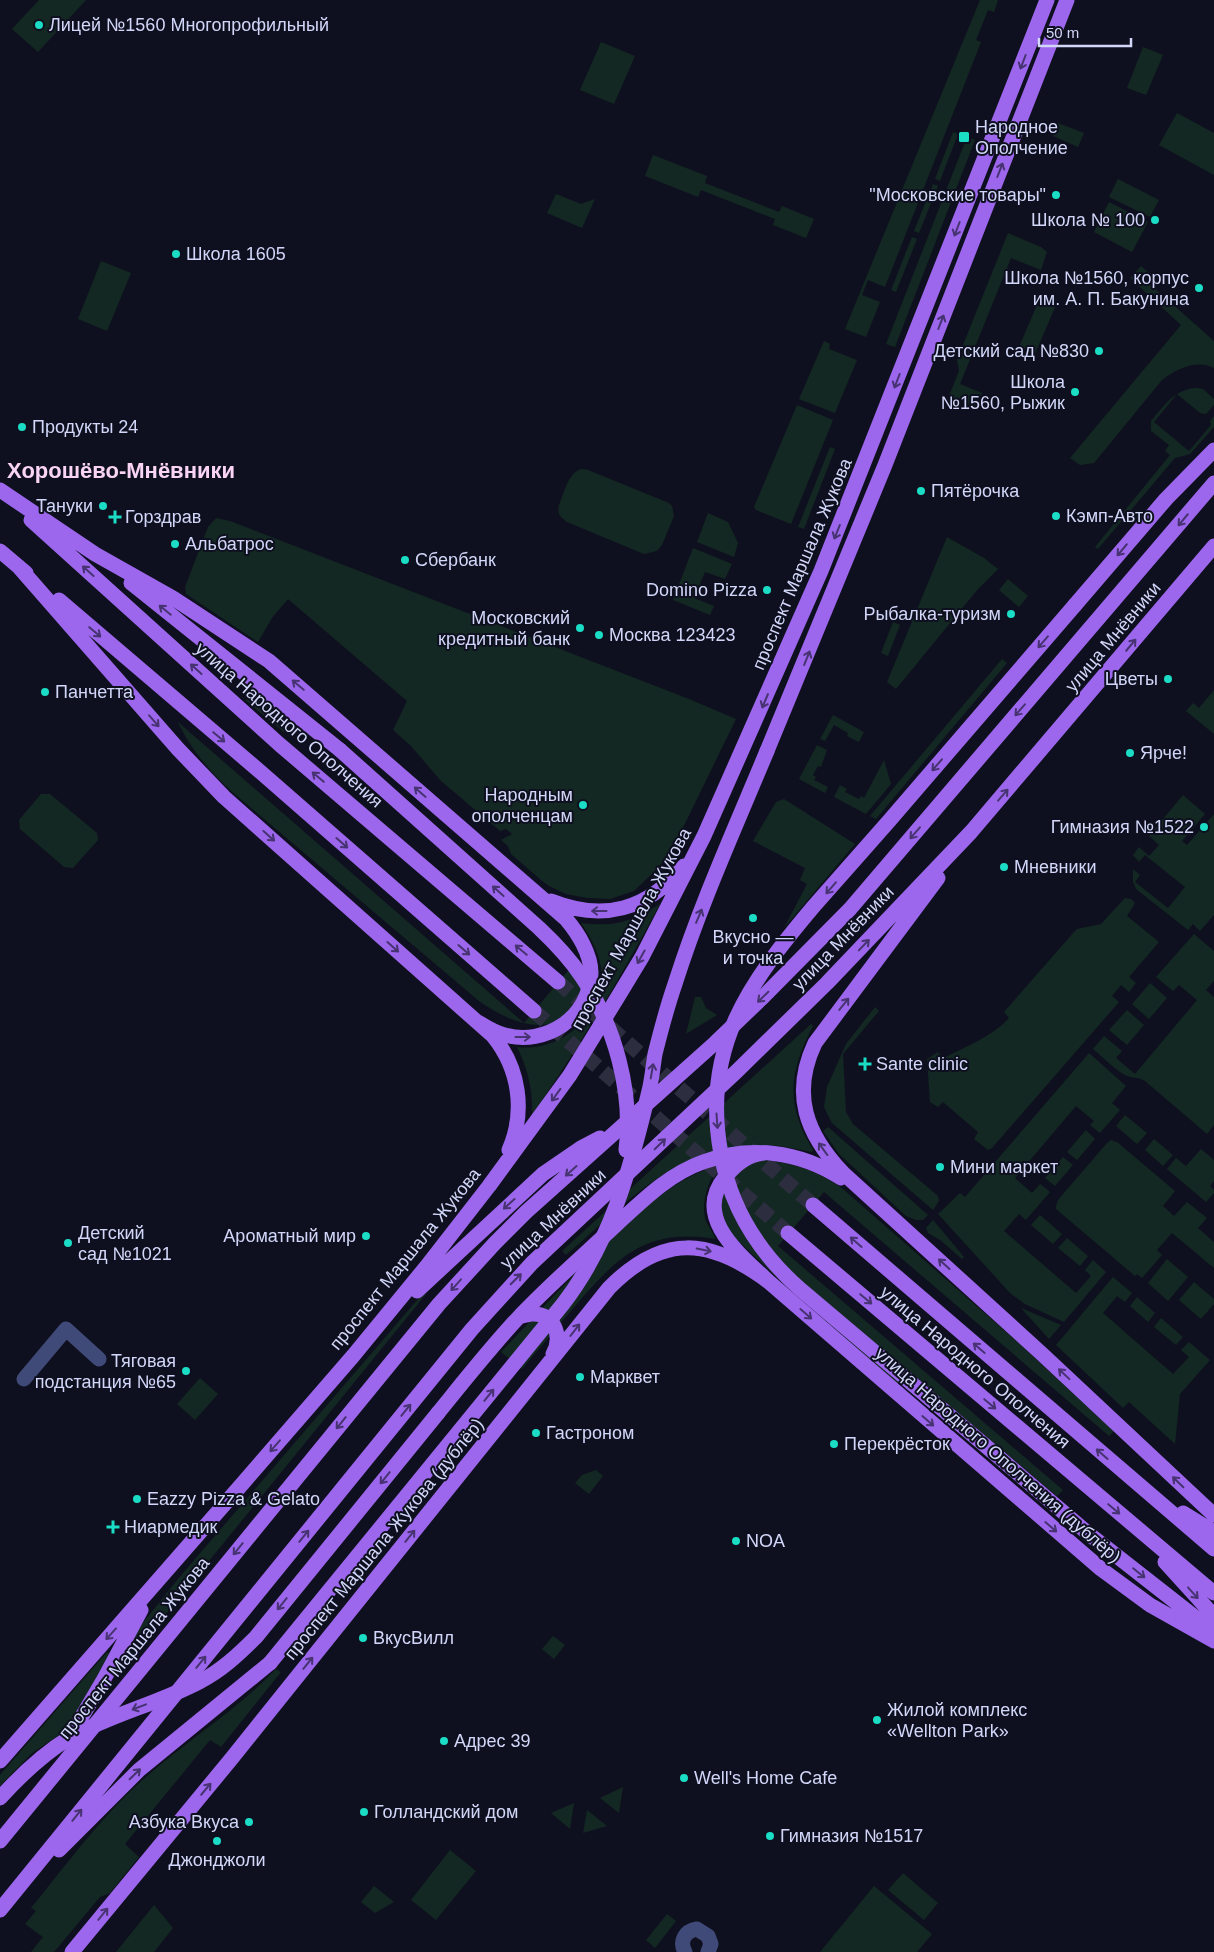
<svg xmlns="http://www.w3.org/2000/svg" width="1214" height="1952" viewBox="0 0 1214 1952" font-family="Helvetica,sans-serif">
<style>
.green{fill:#132822}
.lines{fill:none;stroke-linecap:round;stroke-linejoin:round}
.major-tunnel{stroke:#2c2e40;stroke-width:15;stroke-dasharray:15 8;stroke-linecap:butt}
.minor{stroke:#404a78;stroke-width:15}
.major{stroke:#9c67ec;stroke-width:15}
.major-bridge{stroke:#9c67ec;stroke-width:15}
.oneway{stroke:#473371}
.poi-dot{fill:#1bdcc4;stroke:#0f101f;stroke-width:2}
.labels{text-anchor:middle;stroke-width:4;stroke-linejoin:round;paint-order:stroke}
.poi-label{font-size:18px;fill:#d2d7f9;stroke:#0f101f;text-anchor:start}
.street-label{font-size:18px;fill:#d2d7f9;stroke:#0f101f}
.district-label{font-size:22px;font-weight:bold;fill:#fad4f5;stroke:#0f101f}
</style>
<rect width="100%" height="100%" fill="#0f101f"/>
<path class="green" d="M39,0h47l-48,52 -26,-23z
M980,0h18l-4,12 -6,-2 -12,30 5,2 -96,245 -17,-7 -6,15 18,7 -14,35 -21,-8z
M601,42l34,14 -21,48 -34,-14z
M1143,47l20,8 -17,40 -19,-7z
M1177,113l37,20v42l-55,-30z
M1058,123l26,10 -6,14 -25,-11z
M953,132l5,2 -18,47 -5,-2z
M967,137l8,3 -80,207 -9,-3z
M653,155l54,21 -2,7 74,29 3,-6 32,13 -8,19 -33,-13 2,-6 -74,-29 -3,7 -53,-21z
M1118,179l41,21 -9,17 -41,-20z
M933,184l5,2 -19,47 -5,-2z
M556,194l25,10 14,-5 -13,29 -35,-15z
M1109,202l39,20 -16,30 -38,-20z
M1008,233l33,14 6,5 -6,18 -30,-12 -51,126 22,9 -6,14 -27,-11 10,-25 -2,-11z
M912,237l5,2 -21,53 -5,-2z
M101,261l30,12 -24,58 -29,-12z
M1141,266l7,6 -5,6 71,63v27c-17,-9 -38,1 -52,12l-68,83 -14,2 -10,-7 111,-133 -51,-47z
M1040,298l16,7 -21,49 -16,-7z
M824,341l6,3 -1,5 28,11 -22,53 -36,-14z
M1197,388l6,1 11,10v6l-8,9 -6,-1 -23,-19 -23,28 35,29 22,-26 -1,-4 4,-5v11l-24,27 -15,4 -77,91 -3,-2 75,-92 -5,-4 4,-6 -18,-14v-10c13,-15 23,-32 46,-33z
M797,405l36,15 -42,104 -35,-14 -2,-3z
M830,447l5,2 -31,80 -6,-2z
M581,469l7,1 81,33 3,3 2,10 -12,29 -5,6 -13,3 -77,-32c-7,-5 -10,-8 -8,-17 5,-12 9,-32 22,-36z
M708,513l20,9 10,21 -4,14 -37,-15z
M216,518l14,3 459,178 47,20 -60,123 -18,26 -24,23 -24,8 -23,-1 -21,-4 -17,-8 -8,-6 -30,-26 -3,-8 -7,-6 11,-6 -6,-5 -6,2 -59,-50 -30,-35 -18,-16 14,-29 -119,-102 -16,19 -14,24 -72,-48 -1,-7 23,-60z
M947,537l37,21 14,11 -20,20 -82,100 -9,-7z
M693,548l39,16 -7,15 -20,-7 -11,26 20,8 -4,9 -37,-15z
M1008,579l20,17 -9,11 -20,-17z
M893,622l7,3 -12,31 -7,-3z
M1002,659l5,4 -131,156 -6,-3z
M1214,690v44l-28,-23 7,-8 6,5z
M259,696l24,20 2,17 -40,-33z
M833,715l31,17 -5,10 -12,-6 1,-3 -14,-8 -9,16 -5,-2z
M178,722l346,301 53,-63c1,8 7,21 6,30 -1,4 -5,10 -7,13 -21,39 -70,18 -97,-2l-248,-210c-22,-21 -40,-41 -53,-69z
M817,745l10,5 -6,17 -3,-1 -5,9 3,2 -2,3 14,7 -3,6 -26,-14z
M884,760l7,24 -25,30 -32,-17 6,-12 7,4 -2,3 14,7 2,-3 3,2z
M41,794h9l47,39 1,7 -25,28 -9,-1 -44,-38 -1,-9z
M1183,795l22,19 -23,27 5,4 27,-31v101l-14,16 -7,-7 -5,6 -52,-41 -3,-7v-13l7,6 -5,7 33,26 17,-21 -40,-32 -6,7 -6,-7 6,-8 10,9 10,-11 -10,-9z
M784,799l71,45 -71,84 23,-44 -7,-4 5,-12 -52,-27 23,-39z
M1125,898l6,1 4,4 -8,13 32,26 -30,35 7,6 -7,9 -8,-7 -9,11 7,6 -127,146 -4,2 -14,-11 4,-7 -35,-30 -5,5 -8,-5 -3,-43 11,-7 4,7c22,-12 50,-22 67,-41l-5,-6 70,-80 3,-3 24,-5z
M660,904c-39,73 -81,143 -128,211 1,-24 -4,-46 -15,-68 44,6 89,-33 84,-79 -2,-16 -11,-32 -20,-45 35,4 49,-1 79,-19z
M1194,934l20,17v30l-8,9 8,7v128l-7,9 -62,-53c-7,-4 -13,-3 -20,-6 -11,-6 -22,-18 -32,-26l11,-13 18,15 -6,7 19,16 62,-74 -18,-15 -6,6 -17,-14z
M1150,983l17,15 -18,21 -17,-15z
M695,997h6l5,11 11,7 -31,19z
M875,1007l4,4 -36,43 3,58 7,12 85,72 1,5 -6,9 -101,-87 -8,-16 3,-20 19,-43z
M1127,1010l17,15 -17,20 -18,-15z
M811,1024l2,2c-24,46 -28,78 0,124l-1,2c-15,-3 -30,-6 -45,-7 -89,-3 -139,57 -201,110l-4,-4z
M1089,1053l37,33 -14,17 8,7 -20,23 -10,-8 4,-4 -18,-15 -61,72 17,15 8,-9 10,8 -24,28 -7,-6 -15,17 72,62 15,-17 -6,-6 8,-10 13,12 -42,50 -39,-18 -14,-10 -73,-80 22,-21 5,4z
M1125,1115l22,18 -10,11 -21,-18z
M828,1127l100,88 -5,5h-7l-10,-4 -67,-62 -16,-23z
M1086,1130l9,9 -18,21 -10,-8z
M1154,1139l19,16 -10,11 -18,-16z
M1111,1140l6,2 58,49 -12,15 11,10 13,-14 20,16 -9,10 16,14v26l-42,-35 -15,17 5,5 -20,23 -5,-4 -2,2 -79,-67v-3l2,-6 49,-57z
M1201,1149l13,11v21l-4,5 4,4v3l-8,9 -39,-33 9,-11 10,8z
M1063,1157l10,8 -18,21 -10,-8z
M764,1160c32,4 52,10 79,29l170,149 101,93 -5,5 -285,-244 -46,54 285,244 -6,6 -146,-123 -11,13 -125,-110 -46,-44 -10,-20 3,-20 19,-26z
M718,1166c-9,15 -17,34 -13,52 2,8 9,14 10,21 -68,-11 -97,17 -139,66 -18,21 -36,42 -54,64l-21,-17c42,-44 82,-90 128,-130 27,-24 54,-47 89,-56z
M1040,1215l22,19 -9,10 -22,-19z
M933,1220l31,37 -2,2 -22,-19 -12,-7 -2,-5z
M1067,1238l21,18 -8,10 -22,-18z
M1167,1259l21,18 -20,24 -20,-18z
M1113,1277l19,16 -7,9 -8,-6 -14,17 70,61 16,-17 -8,-7 8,-8 21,18 -30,34 -5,50 -46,-42 -6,6 -67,-63z
M1194,1282l20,17v5l-13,15 -22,-19z
M424,1292l2,2 -308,379 -2,-2 19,-38 42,-53z
M1137,1297l18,16 -7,9 -18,-16z
M1021,1308l40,17 -12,14z
M1161,1318l22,19 -7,8 -22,-18z
M200,1378l18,16 -23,26 -18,-16z
M596,1470l7,6 -14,18 -14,-11 7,-8z
M553,1636l12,9 -11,14 -12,-10z
M107,1652l3,2 -24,46 -21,31 -33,22 -32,33v-11z
M276,1669l5,3 -60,75 -11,-7 -85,104 14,13 -29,36 -10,4 -46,55h-23l12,-15 -18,-13 11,-13 -5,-3c37,-45 72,-94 116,-132 42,-37 91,-67 129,-107z
M623,1787l-4,26 -19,-15z
M574,1803l-4,26 -19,-16z
M587,1810l20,16 -24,7z
M450,1850l26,21 -40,49 -25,-20z
M903,1873l35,30 -14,17 -36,-30z
M374,1886l20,16 -19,11 -14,-11z
M874,1886l58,48 -15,18h-97z
M154,1905l19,23 -19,24h-38z
M667,1914l9,7 -21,27 -9,-8z"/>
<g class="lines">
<path class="major-tunnel" d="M558,982l255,223
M534,1011l254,222"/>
<path class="minor" d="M24,1379l42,-50 33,30
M685,1952c-6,-11 0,-21 12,-23l11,7 3,8 -3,8"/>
<path class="major" d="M0,490l95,64 78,44 96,63 297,258c12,14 25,35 25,54 -1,45 -46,73 -86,62 -10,-2 -19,-8 -27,-13
M31,520l248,224 279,238
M0,551l26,22
M18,566l160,183 46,48 269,239c26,32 33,75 16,114
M131,583l209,167
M59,600l198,169 277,242
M1075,605l91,-106 48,-49
M767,751l118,-286 182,-465
M938,878l-123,165c-24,51 -9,91 28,130l199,181 172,161
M551,901c53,21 96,9 133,-35
M764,1153c-17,2 -28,11 -39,24 -33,41 16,78 44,105l332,287 49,36 64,36
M813,1205l401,344
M788,1233l426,360
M417,1291l126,-117 38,-26 19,-10
M519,1317c3,-1 8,-2 12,-3 23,-2 32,22 22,40
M438,1413c26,-32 52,-65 80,-95 32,-34 66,-63 99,-94 26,-24 52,-50 86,-62 47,-17 96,-11 138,16
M994,1453l96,82 124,97
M1183,1513l31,19
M1165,1562l49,54
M67,1742l37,-63 37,-69
M0,1761l243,-278 110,-127 73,-89 63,-81 81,-111 49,-80 23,-38 62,-121 117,-265 226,-571
M0,1841l439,-537 56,-61 31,-31 189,-169 48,-46 87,-88 364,-426
M59,1850l80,-80 131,-107
M0,1910l472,-581 60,-66 205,-192 90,-88 144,-151 243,-286
M72,1952l160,-194 377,-470c54,-55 101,-50 160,-6"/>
<path class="major-bridge" d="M340,750l199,178c16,15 31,31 43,49 33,49 51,115 44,173
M994,1453l-194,-164c-42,-37 -69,-80 -79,-135 -20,-106 28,-171 93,-248 25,-28 50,-57 75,-85 62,-72 124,-144 186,-216
M270,1663l293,-359c48,-62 68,-137 86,-213 3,-12 4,-25 6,-37 6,-24 12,-47 20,-70 25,-79 60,-156 92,-233
M0,1798c20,-22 43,-44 69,-60 41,-23 88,-34 130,-56 22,-11 40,-28 57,-45l182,-224"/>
</g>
<defs><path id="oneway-shaft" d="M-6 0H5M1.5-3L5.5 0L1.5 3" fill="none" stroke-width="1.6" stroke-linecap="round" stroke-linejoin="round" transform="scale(1.25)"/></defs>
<g class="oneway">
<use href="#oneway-shaft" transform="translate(1023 62) rotate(111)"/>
<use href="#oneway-shaft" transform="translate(1000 170) rotate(-69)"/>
<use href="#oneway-shaft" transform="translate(957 229) rotate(111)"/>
<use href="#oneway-shaft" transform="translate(941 322) rotate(-69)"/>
<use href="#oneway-shaft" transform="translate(897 381) rotate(111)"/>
<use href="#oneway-shaft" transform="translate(1183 520) rotate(130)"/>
<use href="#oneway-shaft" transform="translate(837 532) rotate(112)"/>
<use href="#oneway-shaft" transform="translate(1122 550) rotate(130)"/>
<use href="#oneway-shaft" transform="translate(88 571) rotate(-138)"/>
<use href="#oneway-shaft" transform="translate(165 610) rotate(-141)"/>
<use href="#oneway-shaft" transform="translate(95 632) rotate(40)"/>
<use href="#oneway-shaft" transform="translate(1043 642) rotate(131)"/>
<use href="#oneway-shaft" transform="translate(1131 645) rotate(-50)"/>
<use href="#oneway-shaft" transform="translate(807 658) rotate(-68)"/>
<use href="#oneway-shaft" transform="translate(196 669) rotate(-138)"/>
<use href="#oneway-shaft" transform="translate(298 685) rotate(-140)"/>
<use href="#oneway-shaft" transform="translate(765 701) rotate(113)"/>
<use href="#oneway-shaft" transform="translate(1020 710) rotate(131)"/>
<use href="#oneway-shaft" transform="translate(154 721) rotate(49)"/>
<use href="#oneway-shaft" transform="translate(219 737) rotate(40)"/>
<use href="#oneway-shaft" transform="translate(937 765) rotate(131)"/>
<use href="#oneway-shaft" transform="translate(318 777) rotate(-140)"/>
<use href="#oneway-shaft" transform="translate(420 792) rotate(-139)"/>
<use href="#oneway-shaft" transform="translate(1003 795) rotate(-49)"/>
<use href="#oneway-shaft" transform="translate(915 833) rotate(131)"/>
<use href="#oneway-shaft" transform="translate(269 836) rotate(42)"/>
<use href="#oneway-shaft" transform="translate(342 843) rotate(41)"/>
<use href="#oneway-shaft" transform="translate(831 888) rotate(131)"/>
<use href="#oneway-shaft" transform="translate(498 891) rotate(-138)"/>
<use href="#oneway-shaft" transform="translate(599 911) rotate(-180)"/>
<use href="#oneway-shaft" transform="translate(699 916) rotate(-67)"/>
<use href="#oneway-shaft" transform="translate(864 945) rotate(-46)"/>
<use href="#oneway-shaft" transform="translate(393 947) rotate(42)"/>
<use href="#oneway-shaft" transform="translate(464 950) rotate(41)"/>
<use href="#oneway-shaft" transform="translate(521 950) rotate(-140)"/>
<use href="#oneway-shaft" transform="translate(641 957) rotate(119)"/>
<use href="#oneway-shaft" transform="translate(763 997) rotate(136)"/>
<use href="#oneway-shaft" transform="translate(844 1004) rotate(-51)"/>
<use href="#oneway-shaft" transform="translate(523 1037)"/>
<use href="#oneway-shaft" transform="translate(652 1071) rotate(-80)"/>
<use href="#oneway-shaft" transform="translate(556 1095) rotate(126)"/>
<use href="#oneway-shaft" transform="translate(717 1121) rotate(86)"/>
<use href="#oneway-shaft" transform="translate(660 1144) rotate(-44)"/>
<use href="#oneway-shaft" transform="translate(823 1149) rotate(-126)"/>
<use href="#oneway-shaft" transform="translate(571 1171) rotate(138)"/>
<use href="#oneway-shaft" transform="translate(509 1204) rotate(138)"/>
<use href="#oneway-shaft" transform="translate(856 1242) rotate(-139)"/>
<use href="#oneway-shaft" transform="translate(704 1250) rotate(12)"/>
<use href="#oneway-shaft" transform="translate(944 1264) rotate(-138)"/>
<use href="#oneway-shaft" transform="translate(516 1279) rotate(-45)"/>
<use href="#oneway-shaft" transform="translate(456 1285) rotate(132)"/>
<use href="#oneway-shaft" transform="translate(866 1299) rotate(40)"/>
<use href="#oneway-shaft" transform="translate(806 1314) rotate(41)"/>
<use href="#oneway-shaft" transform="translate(575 1330) rotate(-52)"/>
<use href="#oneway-shaft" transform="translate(979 1348) rotate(-139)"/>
<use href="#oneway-shaft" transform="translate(1064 1374) rotate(-137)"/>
<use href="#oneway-shaft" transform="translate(489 1395) rotate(-51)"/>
<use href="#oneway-shaft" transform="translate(990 1404) rotate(40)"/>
<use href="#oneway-shaft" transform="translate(406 1410) rotate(-51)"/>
<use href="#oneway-shaft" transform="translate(928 1421) rotate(41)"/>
<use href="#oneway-shaft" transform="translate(341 1423) rotate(129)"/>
<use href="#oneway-shaft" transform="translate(275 1446) rotate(131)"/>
<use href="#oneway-shaft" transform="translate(1102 1454) rotate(-139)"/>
<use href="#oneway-shaft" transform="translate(385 1478) rotate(129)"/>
<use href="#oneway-shaft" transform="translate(1178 1482) rotate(-136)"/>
<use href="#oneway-shaft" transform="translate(1114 1509) rotate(40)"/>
<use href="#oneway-shaft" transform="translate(1051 1527) rotate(41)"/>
<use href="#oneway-shaft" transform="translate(304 1536) rotate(-51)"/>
<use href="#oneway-shaft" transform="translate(410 1536) rotate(-51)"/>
<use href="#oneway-shaft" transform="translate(238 1549) rotate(129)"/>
<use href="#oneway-shaft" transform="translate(1139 1573) rotate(39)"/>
<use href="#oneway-shaft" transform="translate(1193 1593) rotate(48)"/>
<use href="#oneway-shaft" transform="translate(282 1604) rotate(129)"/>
<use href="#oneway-shaft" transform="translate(111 1634) rotate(132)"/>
<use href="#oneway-shaft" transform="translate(201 1662) rotate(-51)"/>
<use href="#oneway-shaft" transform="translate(308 1663) rotate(-51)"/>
<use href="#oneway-shaft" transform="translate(139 1707) rotate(159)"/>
<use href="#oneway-shaft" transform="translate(135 1774) rotate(-44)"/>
<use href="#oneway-shaft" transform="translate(206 1789) rotate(-50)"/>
<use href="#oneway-shaft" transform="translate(77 1815) rotate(-51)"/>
<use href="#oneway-shaft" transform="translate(103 1914) rotate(-51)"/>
</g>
<g class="poi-dot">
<circle cx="39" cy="25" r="5"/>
<rect x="958" y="131" width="12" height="12" rx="2.5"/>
<circle cx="1056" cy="195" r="5"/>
<circle cx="1155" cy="220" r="5"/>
<circle cx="176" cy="254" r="5"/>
<circle cx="1199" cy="288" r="5"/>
<circle cx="1099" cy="351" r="5"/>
<circle cx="1075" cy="392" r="5"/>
<circle cx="22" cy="427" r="5"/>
<circle cx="921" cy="491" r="5"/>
<circle cx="103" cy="506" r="5"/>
<circle cx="1056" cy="516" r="5"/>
<path d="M112.5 509.5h5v5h5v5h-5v5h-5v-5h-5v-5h5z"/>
<circle cx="175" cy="544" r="5"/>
<circle cx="405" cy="560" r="5"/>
<circle cx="767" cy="590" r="5"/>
<circle cx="1011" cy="614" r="5"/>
<circle cx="580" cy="628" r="5"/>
<circle cx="599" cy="635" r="5"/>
<circle cx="1168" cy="679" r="5"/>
<circle cx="45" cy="692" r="5"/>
<circle cx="1130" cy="753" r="5"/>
<circle cx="583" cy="805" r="5"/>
<circle cx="1204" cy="827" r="5"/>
<circle cx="1004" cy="867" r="5"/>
<circle cx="753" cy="918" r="5"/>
<path d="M862.5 1056.5h5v5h5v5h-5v5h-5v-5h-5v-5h5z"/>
<circle cx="940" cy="1167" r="5"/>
<circle cx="366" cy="1236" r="5"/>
<circle cx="68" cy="1243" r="5"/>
<circle cx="186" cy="1371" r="5"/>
<circle cx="580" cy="1377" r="5"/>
<circle cx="536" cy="1433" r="5"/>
<circle cx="834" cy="1444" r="5"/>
<circle cx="137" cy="1499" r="5"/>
<path d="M110.5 1519.5h5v5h5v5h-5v5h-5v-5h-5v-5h5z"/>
<circle cx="736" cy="1541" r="5"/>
<circle cx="363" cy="1638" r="5"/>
<circle cx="877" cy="1720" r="5"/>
<circle cx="444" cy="1741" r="5"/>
<circle cx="684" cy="1778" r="5"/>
<circle cx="364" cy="1812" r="5"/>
<circle cx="249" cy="1822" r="5"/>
<circle cx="770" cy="1836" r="5"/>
<circle cx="217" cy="1841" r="5"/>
</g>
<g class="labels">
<g class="poi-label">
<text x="49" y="31">Лицей №1560 Многопрофильный</text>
<text x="975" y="133">Народное<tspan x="975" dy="21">Ополчение</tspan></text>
<text x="1046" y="201" text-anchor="end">"Московские товары"</text>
<text x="1145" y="226" text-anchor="end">Школа № 100</text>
<text x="186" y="260">Школа 1605</text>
<text x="1189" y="284" text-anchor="end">Школа №1560, корпус<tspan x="1189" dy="21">им. А. П. Бакунина</tspan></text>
<text x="1089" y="357" text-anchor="end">Детский сад №830</text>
<text x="1065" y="388" text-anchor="end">Школа<tspan x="1065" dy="21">№1560, Рыжик</tspan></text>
<text x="32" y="433">Продукты 24</text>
<text x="931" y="497">Пятёрочка</text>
<text x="93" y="512" text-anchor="end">Тануки</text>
<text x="1066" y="522">Кэмп-Авто</text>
<text x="125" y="523">Горздрав</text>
<text x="185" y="550">Альбатрос</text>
<text x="415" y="566">Сбербанк</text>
<text x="757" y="596" text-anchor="end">Domino Pizza</text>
<text x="1001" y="620" text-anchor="end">Рыбалка-туризм</text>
<text x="570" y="624" text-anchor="end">Московский<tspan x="570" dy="21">кредитный банк</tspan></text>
<text x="609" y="641">Москва 123423</text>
<text x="1158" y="685" text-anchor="end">Цветы</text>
<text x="55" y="698">Панчетта</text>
<text x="1140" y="759">Ярче!</text>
<text x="573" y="801" text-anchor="end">Народным<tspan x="573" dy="21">ополченцам</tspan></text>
<text x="1194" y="833" text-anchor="end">Гимназия №1522</text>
<text x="1014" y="873">Мневники</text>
<text x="753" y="943" text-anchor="middle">Вкусно —<tspan x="753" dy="21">и точка</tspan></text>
<text x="876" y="1070">Sante clinic</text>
<text x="950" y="1173">Мини маркет</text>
<text x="78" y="1239">Детский<tspan x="78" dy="21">сад №1021</tspan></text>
<text x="356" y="1242" text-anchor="end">Ароматный мир</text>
<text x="176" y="1367" text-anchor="end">Тяговая<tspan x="176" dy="21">подстанция №65</tspan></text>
<text x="590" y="1383">Марквет</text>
<text x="546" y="1439">Гастроном</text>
<text x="844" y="1450">Перекрёсток</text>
<text x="147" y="1505">Eazzy Pizza &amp; Gelato</text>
<text x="124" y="1533">Ниармедик</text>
<text x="746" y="1547">NOA</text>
<text x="373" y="1644">ВкусВилл</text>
<text x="887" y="1716">Жилой комплекс<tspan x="887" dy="21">«Wellton Park»</tspan></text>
<text x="454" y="1747">Адрес 39</text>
<text x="694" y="1784">Well's Home Cafe</text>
<text x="374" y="1818">Голландский дом</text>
<text x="239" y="1828" text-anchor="end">Азбука Вкуса</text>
<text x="780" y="1842">Гимназия №1517</text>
<text x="217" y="1866" text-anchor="middle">Джонджоли</text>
</g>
<g class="street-label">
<text transform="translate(802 564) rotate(-67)" y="6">проспект Маршала Жукова</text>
<text transform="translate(1113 637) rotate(-50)" y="6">улица Мнёвники</text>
<text transform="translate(289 725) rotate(41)" y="6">улица Народного Ополчения</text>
<text transform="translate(631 929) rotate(-61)" y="6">проспект Маршала Жукова</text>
<text transform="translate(843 938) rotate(-46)" y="6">улица Мнёвники</text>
<text transform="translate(553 1219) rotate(-43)" y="6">улица Мнёвники</text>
<text transform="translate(405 1259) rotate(-51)" y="6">проспект Маршала Жукова</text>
<text transform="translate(975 1367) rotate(40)" y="6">улица Народного Ополчения</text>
<text transform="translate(998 1455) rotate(41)" y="6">улица Народного Ополчения (дублёр)</text>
<text transform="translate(384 1539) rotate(-51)" y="6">проспект Маршала Жукова (дублёр)</text>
<text transform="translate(134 1648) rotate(-51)" y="6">проспект Маршала Жукова</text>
</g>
<g class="district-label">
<text x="121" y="478">Хорошёво-Мнёвники</text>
</g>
</g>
<path d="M1039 38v8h92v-8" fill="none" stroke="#d2d7f9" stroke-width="2.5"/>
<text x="1046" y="38" font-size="15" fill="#d2d7f9" stroke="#0f101f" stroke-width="4" paint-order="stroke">50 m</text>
</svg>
